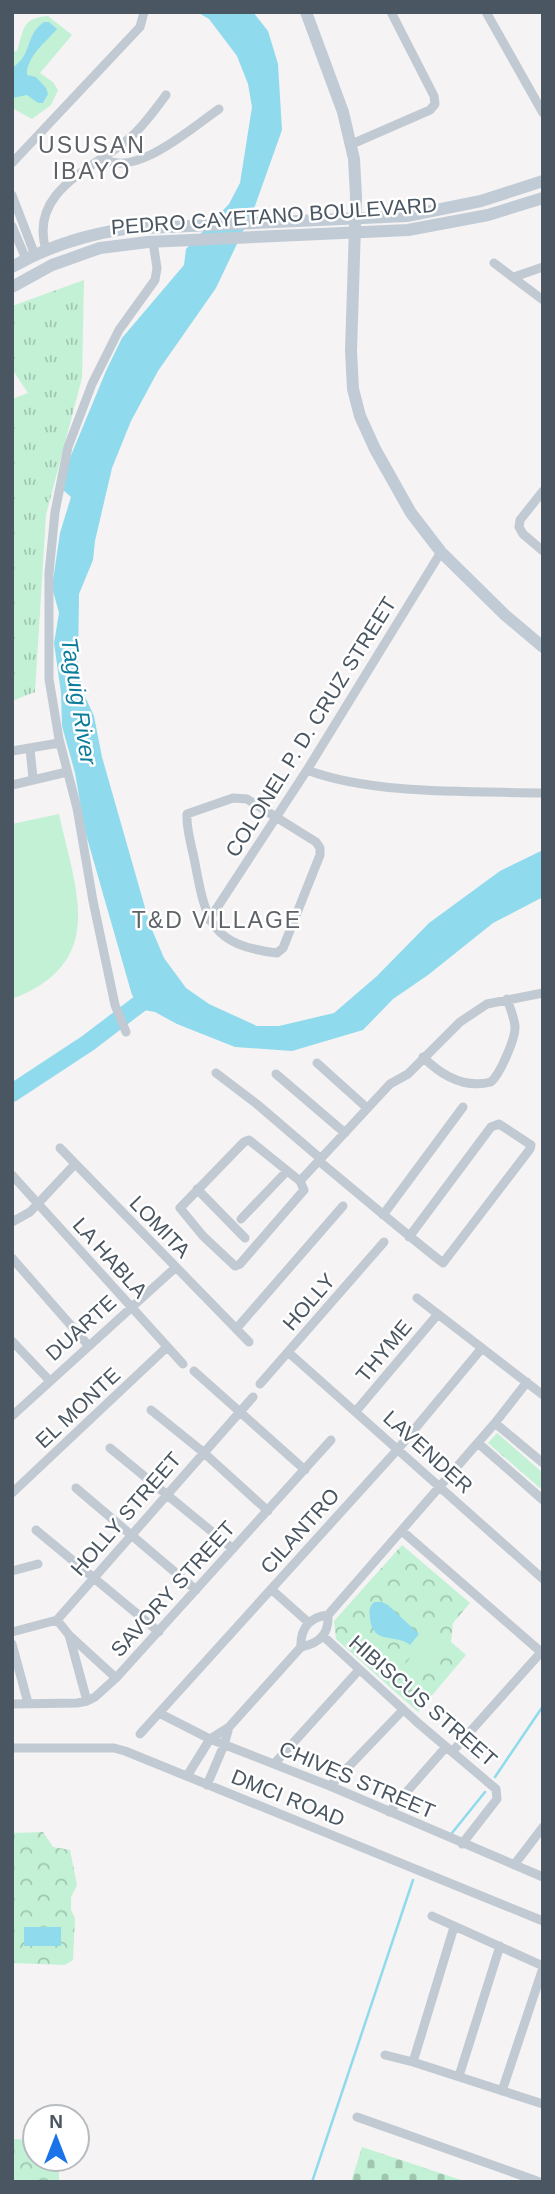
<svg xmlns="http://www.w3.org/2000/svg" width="555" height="2194" viewBox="0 0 555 2194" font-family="Arial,sans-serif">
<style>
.grass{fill:url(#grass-tufts)}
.forest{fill:url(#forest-crowns)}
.cemetery{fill:url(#cemetery-stones)}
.garden{fill:#c3f1d5}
.water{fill:#90daee}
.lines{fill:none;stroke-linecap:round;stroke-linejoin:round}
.stream{stroke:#90daee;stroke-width:2.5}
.river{stroke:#90daee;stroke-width:18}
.minor{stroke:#c1cad2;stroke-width:9}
.secondary{stroke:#c1cbd6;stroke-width:12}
.labels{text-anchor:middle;stroke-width:5;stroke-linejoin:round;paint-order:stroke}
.street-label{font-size:21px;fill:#4a5661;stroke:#fff}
.neighbourhood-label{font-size:23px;letter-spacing:2px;fill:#5f6368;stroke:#fff}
.water-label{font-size:23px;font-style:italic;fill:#0c7c9b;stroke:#fff}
</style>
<defs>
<pattern id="grass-tufts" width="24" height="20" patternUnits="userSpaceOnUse" patternTransform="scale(1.75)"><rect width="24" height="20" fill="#c3f1d5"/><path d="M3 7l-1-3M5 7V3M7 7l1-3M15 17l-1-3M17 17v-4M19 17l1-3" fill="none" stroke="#a0c6b0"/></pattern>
<pattern id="forest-crowns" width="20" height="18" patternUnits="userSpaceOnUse" patternTransform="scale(1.75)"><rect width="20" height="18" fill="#c3f1d5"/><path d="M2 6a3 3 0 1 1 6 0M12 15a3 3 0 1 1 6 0" fill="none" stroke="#a0c6b0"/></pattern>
<pattern id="cemetery-stones" width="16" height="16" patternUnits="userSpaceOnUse" patternTransform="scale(1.75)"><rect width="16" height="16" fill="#c3f1d5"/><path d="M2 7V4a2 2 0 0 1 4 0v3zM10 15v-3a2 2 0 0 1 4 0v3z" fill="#a0c6b0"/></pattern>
</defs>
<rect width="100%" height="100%" fill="#f5f3f3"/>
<path class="grass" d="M84,280l-2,98 -36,137 -11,177 -23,9v-302l16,-6 -16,-24v-63z"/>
<path class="forest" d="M497,1433l46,40v12l-3,3 -52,-45z
M402,1545l68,58 -17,20 -2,19 15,13 -48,57 -82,-73 -2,-18z
M43,1832l10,15 17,3 7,35 -6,12v13l4,8 -2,42 -8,5 -53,-2v-130z
M12,2139l23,1v19h24v23h-47z"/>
<path class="cemetery" d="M362,2147l105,35h-116z"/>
<path class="garden" d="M48,16l24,19 -32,38 13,9 5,8 -7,15 -19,14 -20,-11v-56l5,-1c7,-21 4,-33 31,-35z
M59,814c17,78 49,148 -47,185v-175z
M430,1637l15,14 -25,28 -16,-14z"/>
<path class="water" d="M197,12h56l15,19 10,33 4,66 -27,76 -39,82 -58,83 -27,50 -19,47 -17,73 -2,19 -14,34 -1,74 5,24 11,24 8,41 48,168 14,33 22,30 23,16 48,22h22l55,-13 43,-37 52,-53 71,-52 43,-21v47l-50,26 -65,52 -35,24 -30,31 -71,21 -57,-4 -58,-23 -22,-12 -11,-2 -12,-15 -47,-164 -10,-58 -13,-47 -1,-33 -7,-50 5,-30 -7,-26 8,-54 11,-36 -8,-7 4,-25 39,-94 16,-33 62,-73 2,-16 43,-45 11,-21 12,-76 -4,-23 -11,-28 -28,-37z
M44,22h5l8,7c-11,13 -31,28 -30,46l9,2 10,11 2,6 -5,9h-5l-11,-8 -15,3v-30c21,-13 12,-32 32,-46z
M374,1602h8l6,3 31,29 -9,11c-13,-12 -38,1 -40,-27 -1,-7 -1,-11 4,-16z
M24,1927h37v19h-37z"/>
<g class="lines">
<path class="stream" d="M495,1777l48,-71
M452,1833l33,-41
M312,2182l101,-302"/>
<path class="river" d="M12,1093l76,-50 71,-54"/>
<path class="minor" d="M486,12l57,101
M352,144l78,-34 5,-6 -1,-8 -43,-84
M103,158c31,22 91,-32 116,-49
M12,163l128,-136 4,-15
M12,195l23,60
M12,226l14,33
M46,250c-18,-60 48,-81 85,-113 14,-13 24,-27 35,-42
M494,263l49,37
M514,277l29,-10
M543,491l-23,29 -1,7 4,7 20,17
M30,749l3,29
M12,751l47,-8
M307,770c66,25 164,21 236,23
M12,785l55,-13
M233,798l14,1 69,43 4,6v7l-37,93 -6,5c-66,-8 -71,-31 -82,-90 -3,-16 -9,-34 -8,-49z
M209,920l98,-150 134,-218
M126,1032l-11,-27 -22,-104 -16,-93 -18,-69 -10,-60v-106l6,-61 13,-65 24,-63 27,-54 36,-50 2,-12 -4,-26
M423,1057c18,18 41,32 68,25 9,-8 25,-44 24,-56 -1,-9 -5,-18 -8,-27
M317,1063l50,45
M216,1073l42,32 63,54
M276,1074l69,59
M249,1140l51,41 4,9 -64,74 -5,2 -32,-30 -23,-28 64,-66z
M60,1148l189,194
M319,1161c41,34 82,69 124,102l87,-114 1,-4 -32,-21 -8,3 -82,110
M12,1175l171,189
M300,1181l90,-97 18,-10 52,-52 27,-18 56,-11
M197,1189l48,49
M383,1215l80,-108
M241,1219l46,-48
M12,1222l18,-10 45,-48
M12,1258l76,87
M417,1298l126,97
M236,1329l107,-123
M12,1341l37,39
M288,1352l255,227
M194,1371l111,99
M260,1384l124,-142
M151,1410l52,42 65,59
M356,1411l82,-97
M12,1416l163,-148
M495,1423l48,40
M478,1443l65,57
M110,1448l123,101
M76,1488l120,102
M12,1493l155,-146
M36,1530l123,102
M402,1531l139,121
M12,1571l26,-7
M271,1589l37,33
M328,1615l167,-192 32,-41
M328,1615c1,19 -8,28 -27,32 -1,-19 9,-30 27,-32z
M57,1620l12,15 47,43
M12,1632l45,-12 196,-223
M69,1635l18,66
M323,1636l95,87 78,66 1,10 -35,45
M12,1644l16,59
M12,1704l65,-1 10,-2 8,-4 21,-19 215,-238
M159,1713l51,26 120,47 213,91
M140,1734l258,-285 84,-101
M12,1748h102l11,3 418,170
M452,1752l91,-102
M274,1764l85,-94
M187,1776l23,-37 19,-12 72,-80
M207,1785l17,-40 5,-18
M330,1786l73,-76
M389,1812l57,-65
M514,1865l29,-38
M432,1916l111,50
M385,2055l28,7 130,42
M413,2062l41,-135
M459,2076l41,-130
M502,2091l41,-123
M357,2117l183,65"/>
<path class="secondary" d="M306,12l37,100 11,47 2,37 -5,155 2,38 7,27 15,33 36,64 30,39 64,63 38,32
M12,267c35,-20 72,-32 112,-38l283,-13 74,-15 62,-20
M12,287l40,-22 48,-17 48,-6 260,-12 80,-15 55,-17"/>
</g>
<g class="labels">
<g class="street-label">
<text transform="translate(274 216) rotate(-4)" y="7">PEDRO CAYETANO BOULEVARD</text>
<text transform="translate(311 727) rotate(-58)" y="7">COLONEL P. D. CRUZ STREET</text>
<text transform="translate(160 1227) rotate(46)" y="7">LOMITA</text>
<text transform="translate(110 1258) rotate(48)" y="7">LA HABLA</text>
<text transform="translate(309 1302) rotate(-49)" y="7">HOLLY</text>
<text transform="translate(81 1328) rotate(-42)" y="7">DUARTE</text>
<text transform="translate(384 1351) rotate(-50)" y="7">THYME</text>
<text transform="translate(78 1408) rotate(-43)" y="7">EL MONTE</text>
<text transform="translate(428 1452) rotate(42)" y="7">LAVENDER</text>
<text transform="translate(126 1514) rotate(-49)" y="7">HOLLY STREET</text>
<text transform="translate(300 1531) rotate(-48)" y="7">CILANTRO</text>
<text transform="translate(173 1589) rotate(-48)" y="7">SAVORY STREET</text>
<text transform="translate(423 1701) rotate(41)" y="7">HIBISCUS STREET</text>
<text transform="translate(357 1780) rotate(23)" y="7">CHIVES STREET</text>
<text transform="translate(288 1798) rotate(22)" y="7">DMCI ROAD</text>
</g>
<g class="neighbourhood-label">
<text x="92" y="153">USUSAN<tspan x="92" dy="26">IBAYO</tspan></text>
<text x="217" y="928">T&amp;D VILLAGE</text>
</g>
<g class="water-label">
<text transform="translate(79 701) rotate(81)" y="8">Taguig River</text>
</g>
</g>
<rect width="555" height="2194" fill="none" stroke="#4a5661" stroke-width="28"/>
<g transform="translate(56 2138)"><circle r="33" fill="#ffffff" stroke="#b7bbc0" stroke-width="2"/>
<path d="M0-5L12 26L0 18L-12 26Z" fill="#1a73e8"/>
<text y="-10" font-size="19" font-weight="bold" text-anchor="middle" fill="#4a5661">N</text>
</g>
</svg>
